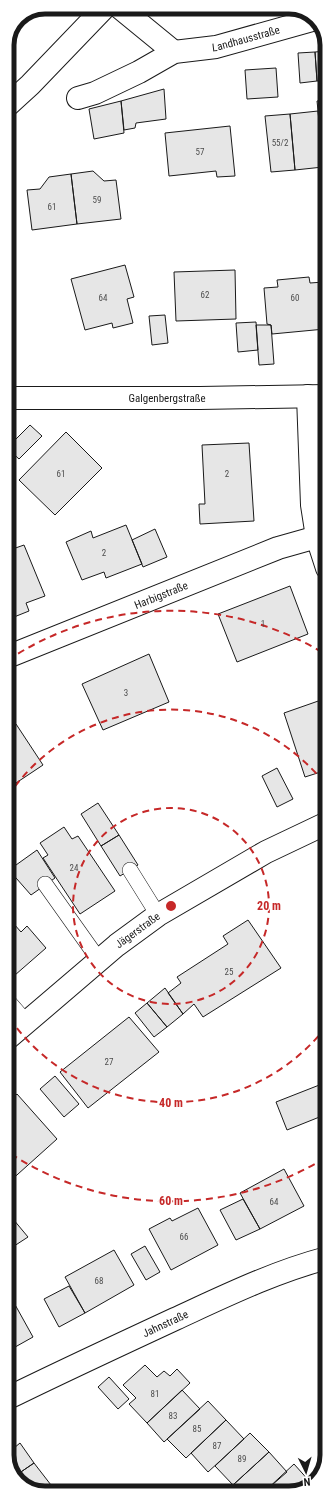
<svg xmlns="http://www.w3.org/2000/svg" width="334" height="1500" viewBox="0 0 334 1500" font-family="'Roboto Condensed',sans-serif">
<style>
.building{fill:#e6e6e6;stroke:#1a1a1a}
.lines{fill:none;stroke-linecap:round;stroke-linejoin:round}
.lane-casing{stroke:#1a1a1a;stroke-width:16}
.street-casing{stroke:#1a1a1a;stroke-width:24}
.secondary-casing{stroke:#1a1a1a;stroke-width:24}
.lane{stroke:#fff;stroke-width:15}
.street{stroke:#fff;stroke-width:22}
.secondary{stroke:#fff;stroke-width:22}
.ring{fill:none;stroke:#c62828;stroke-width:2;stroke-dasharray:7 5}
.labels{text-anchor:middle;stroke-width:3;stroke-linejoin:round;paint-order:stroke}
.number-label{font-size:9px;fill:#4d4d4d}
.street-label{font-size:11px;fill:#1a1a1a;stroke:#fff}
.rim{fill:none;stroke:#1a1a1a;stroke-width:5}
.centre{fill:#c62828;stroke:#fff;stroke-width:2}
.ring-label{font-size:12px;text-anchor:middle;font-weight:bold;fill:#c62828;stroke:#fff;stroke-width:3;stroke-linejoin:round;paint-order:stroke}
</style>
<rect width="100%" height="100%" fill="#fff"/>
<path class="building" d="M326,51v30h-9l-2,-29z
M315,52l2,29 -17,2 -2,-30z
M276,68l2,29 -31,2 -2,-29z
M164,89l2,30 -30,4 -1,5 -11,2 -3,-29z
M326,100v57l-3,1 -6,-57z
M121,101l3,32 -30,6 -5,-30z
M318,111l5,56 -28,3 -5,-56z
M290,114l5,56 -24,2 -6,-56z
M230,126l5,50 -18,1 -1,-6 -47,5 -4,-43z
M93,171l11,10 12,-1 5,39 -44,5 -6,-50z
M71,174l6,50 -45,6 -5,-40 13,-1 9,-12z
M125,265l9,32 -7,2 6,24 -20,5 -1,-5 -27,7 -14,-51z
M235,270l1,49 -60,2 -2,-49z
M309,277l1,6 14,-1 2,27v10h-2l1,10 -53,5 -1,-9 -4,-1 -3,-36 14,-1 -1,-7z
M165,315l3,28 -16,2 -3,-29z
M324,319h2v35l-1,-25z
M256,322l2,28 -20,2 -2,-29z
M256,325h15l3,39 -15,1z
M30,425l12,11 -23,23 -12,-11z
M66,432l36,36 -47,47 -36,-35z
M249,443l5,78 -54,3 -1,-20h6l-3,-59z
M126,525l16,39 -36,14 -2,-6 -22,8 -16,-38 25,-11 2,7z
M155,529l12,28 -24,10 -11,-27z
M24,545l21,51 -19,7 3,8 -15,6 -4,-9 -3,2v-59z
M290,586l18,48 -71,28 -19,-48z
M149,654l20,48 -66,28 -21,-46z
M324,699l3,7v64l-22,7 -21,-64z
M16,724l27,41 -36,24v-59z
M277,768l16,31 -16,8 -15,-31z
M98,803l21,32 -18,11 -20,-32z
M64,827l8,12 6,-3 37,55 -35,23 -37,-56 5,-3 -8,-12z
M119,835l19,30 -18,11 -19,-30z
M37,850l18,28 -24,17 -22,-25z
M7,916l14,16 6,-6 19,22 -39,34z
M248,920l33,48 -78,49 -9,-13 -11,10 -15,-21 13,-10 -4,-6 51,-33 -5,-8z
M165,988l18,26 -16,13 -20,-24z
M147,1003l20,24 -13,10 -19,-24z
M129,1017l30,35 -71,56 -28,-36z
M55,1076l24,28 -15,13 -24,-28z
M327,1082v32l-40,16 -11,-28z
M17,1094l40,45 -49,44v-81z
M284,1169l20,37 -44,23 -20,-36z
M243,1199l17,30 -24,11 -16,-30z
M198,1208l20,37 -47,25 -22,-41 21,-11 2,3z
M8,1213l20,24 -20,13z
M145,1246l15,26 -14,8 -15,-26z
M114,1250l20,35 -49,28 -20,-36z
M69,1286l16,27 -26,14 -15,-28z
M8,1292l25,45 -25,14z
M145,1365l12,12 7,-6 6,5 7,-7 13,14 -43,40 -18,-19 7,-6 -13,-13z
M109,1377l20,22 -11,10 -20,-22z
M182,1390l18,19 -36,33 -17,-19z
M208,1401l18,19 -40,38 -19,-19z
M226,1420l18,19 -36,33 -17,-19z
M250,1433l19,19 -36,33 -18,-19z
M20,1443l14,20 -19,13 -7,-13v-10z
M269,1452l18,20 -23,20h-24l-7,-7z
M34,1463l17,22 -11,8 -22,-11 -3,-6z
M294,1464l17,19 -14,9h-33z
M51,1485l5,8h-16z"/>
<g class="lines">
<defs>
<path id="lane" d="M130,870l28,45
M45,884l54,76
M7,1000l20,23"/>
<g id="street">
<path d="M119,7l55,45"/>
<path id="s1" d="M78,98l17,-5 44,-21 35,-20 42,-5 100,-28"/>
<path d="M308,396l4,109 5,32 10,31"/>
<path id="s2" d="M7,398h193l126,-2"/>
<path id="s3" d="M7,657l271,-109 39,-11"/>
<path id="s4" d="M7,1039l110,-94 41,-30 108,-63 61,-29"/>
<path id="s5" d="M8,1398c55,-27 111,-53 167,-79 50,-23 99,-47 152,-61"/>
</g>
<path id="secondary" d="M7,106l23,-21 75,-78"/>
</defs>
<use href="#lane" class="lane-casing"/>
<use href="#street" class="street-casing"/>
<use href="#secondary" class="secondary-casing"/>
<use href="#lane" class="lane"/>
<use href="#street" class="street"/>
<use href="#secondary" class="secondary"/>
</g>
<g class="ring">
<circle cx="171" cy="906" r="98"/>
<path d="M326 1027A197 197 0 0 1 8 1016M8 796A197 197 0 0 1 326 785"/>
<path d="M325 1158A295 295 0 0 1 8 1152M8 660A295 295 0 0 1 325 654"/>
</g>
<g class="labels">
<g class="number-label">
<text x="280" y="146">55/2</text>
<text x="200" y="155">57</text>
<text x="97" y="203">59</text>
<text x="52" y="210">61</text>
<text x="205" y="298">62</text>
<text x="103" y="301">64</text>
<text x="295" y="301">60</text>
<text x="61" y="477">61</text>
<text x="227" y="477">2</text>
<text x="104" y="556">2</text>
<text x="263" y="627">1</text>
<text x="126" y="696">3</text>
<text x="74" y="871">24</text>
<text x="229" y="975">25</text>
<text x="109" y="1065">27</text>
<text x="274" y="1205">64</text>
<text x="184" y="1240">66</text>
<text x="99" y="1284">68</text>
<text x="155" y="1397">81</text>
<text x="173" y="1419">83</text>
<text x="197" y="1432">85</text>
<text x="217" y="1449">87</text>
<text x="242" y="1462">89</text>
</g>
<g class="street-label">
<text dy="4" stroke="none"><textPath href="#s1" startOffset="180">Landhausstraße</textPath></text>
<text dy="4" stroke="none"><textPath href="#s2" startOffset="160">Galgenbergstraße</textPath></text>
<text dy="4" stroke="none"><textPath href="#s3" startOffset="166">Harbigstraße</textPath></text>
<text dy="4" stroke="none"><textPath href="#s4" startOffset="170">Jägerstraße</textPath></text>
<text dy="4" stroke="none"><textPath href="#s5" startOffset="174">Jahnstraße</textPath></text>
</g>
</g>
<path d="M0 0H334V1500H0ZM45 14H289A31 31 0 0 1 320 45V1455A31 31 0 0 1 289 1486H45A31 31 0 0 1 14 1455V45A31 31 0 0 1 45 14Z" fill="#fff" fill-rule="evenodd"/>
<path class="rim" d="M45 14H289A31 31 0 0 1 320 45V1455A31 31 0 0 1 289 1486H45A31 31 0 0 1 14 1455V45A31 31 0 0 1 45 14Z"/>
<circle cx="171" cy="906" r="6" class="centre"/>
<g class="ring-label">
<text x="269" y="910">20 m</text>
<text x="171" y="1107">40 m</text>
<text x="171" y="1205">60 m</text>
</g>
<g transform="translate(306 1472) rotate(175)" stroke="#ffffff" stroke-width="3" paint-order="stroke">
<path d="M0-3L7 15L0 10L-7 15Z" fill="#1a1a1a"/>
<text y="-6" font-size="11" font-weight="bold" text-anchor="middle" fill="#1a1a1a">N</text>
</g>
</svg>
